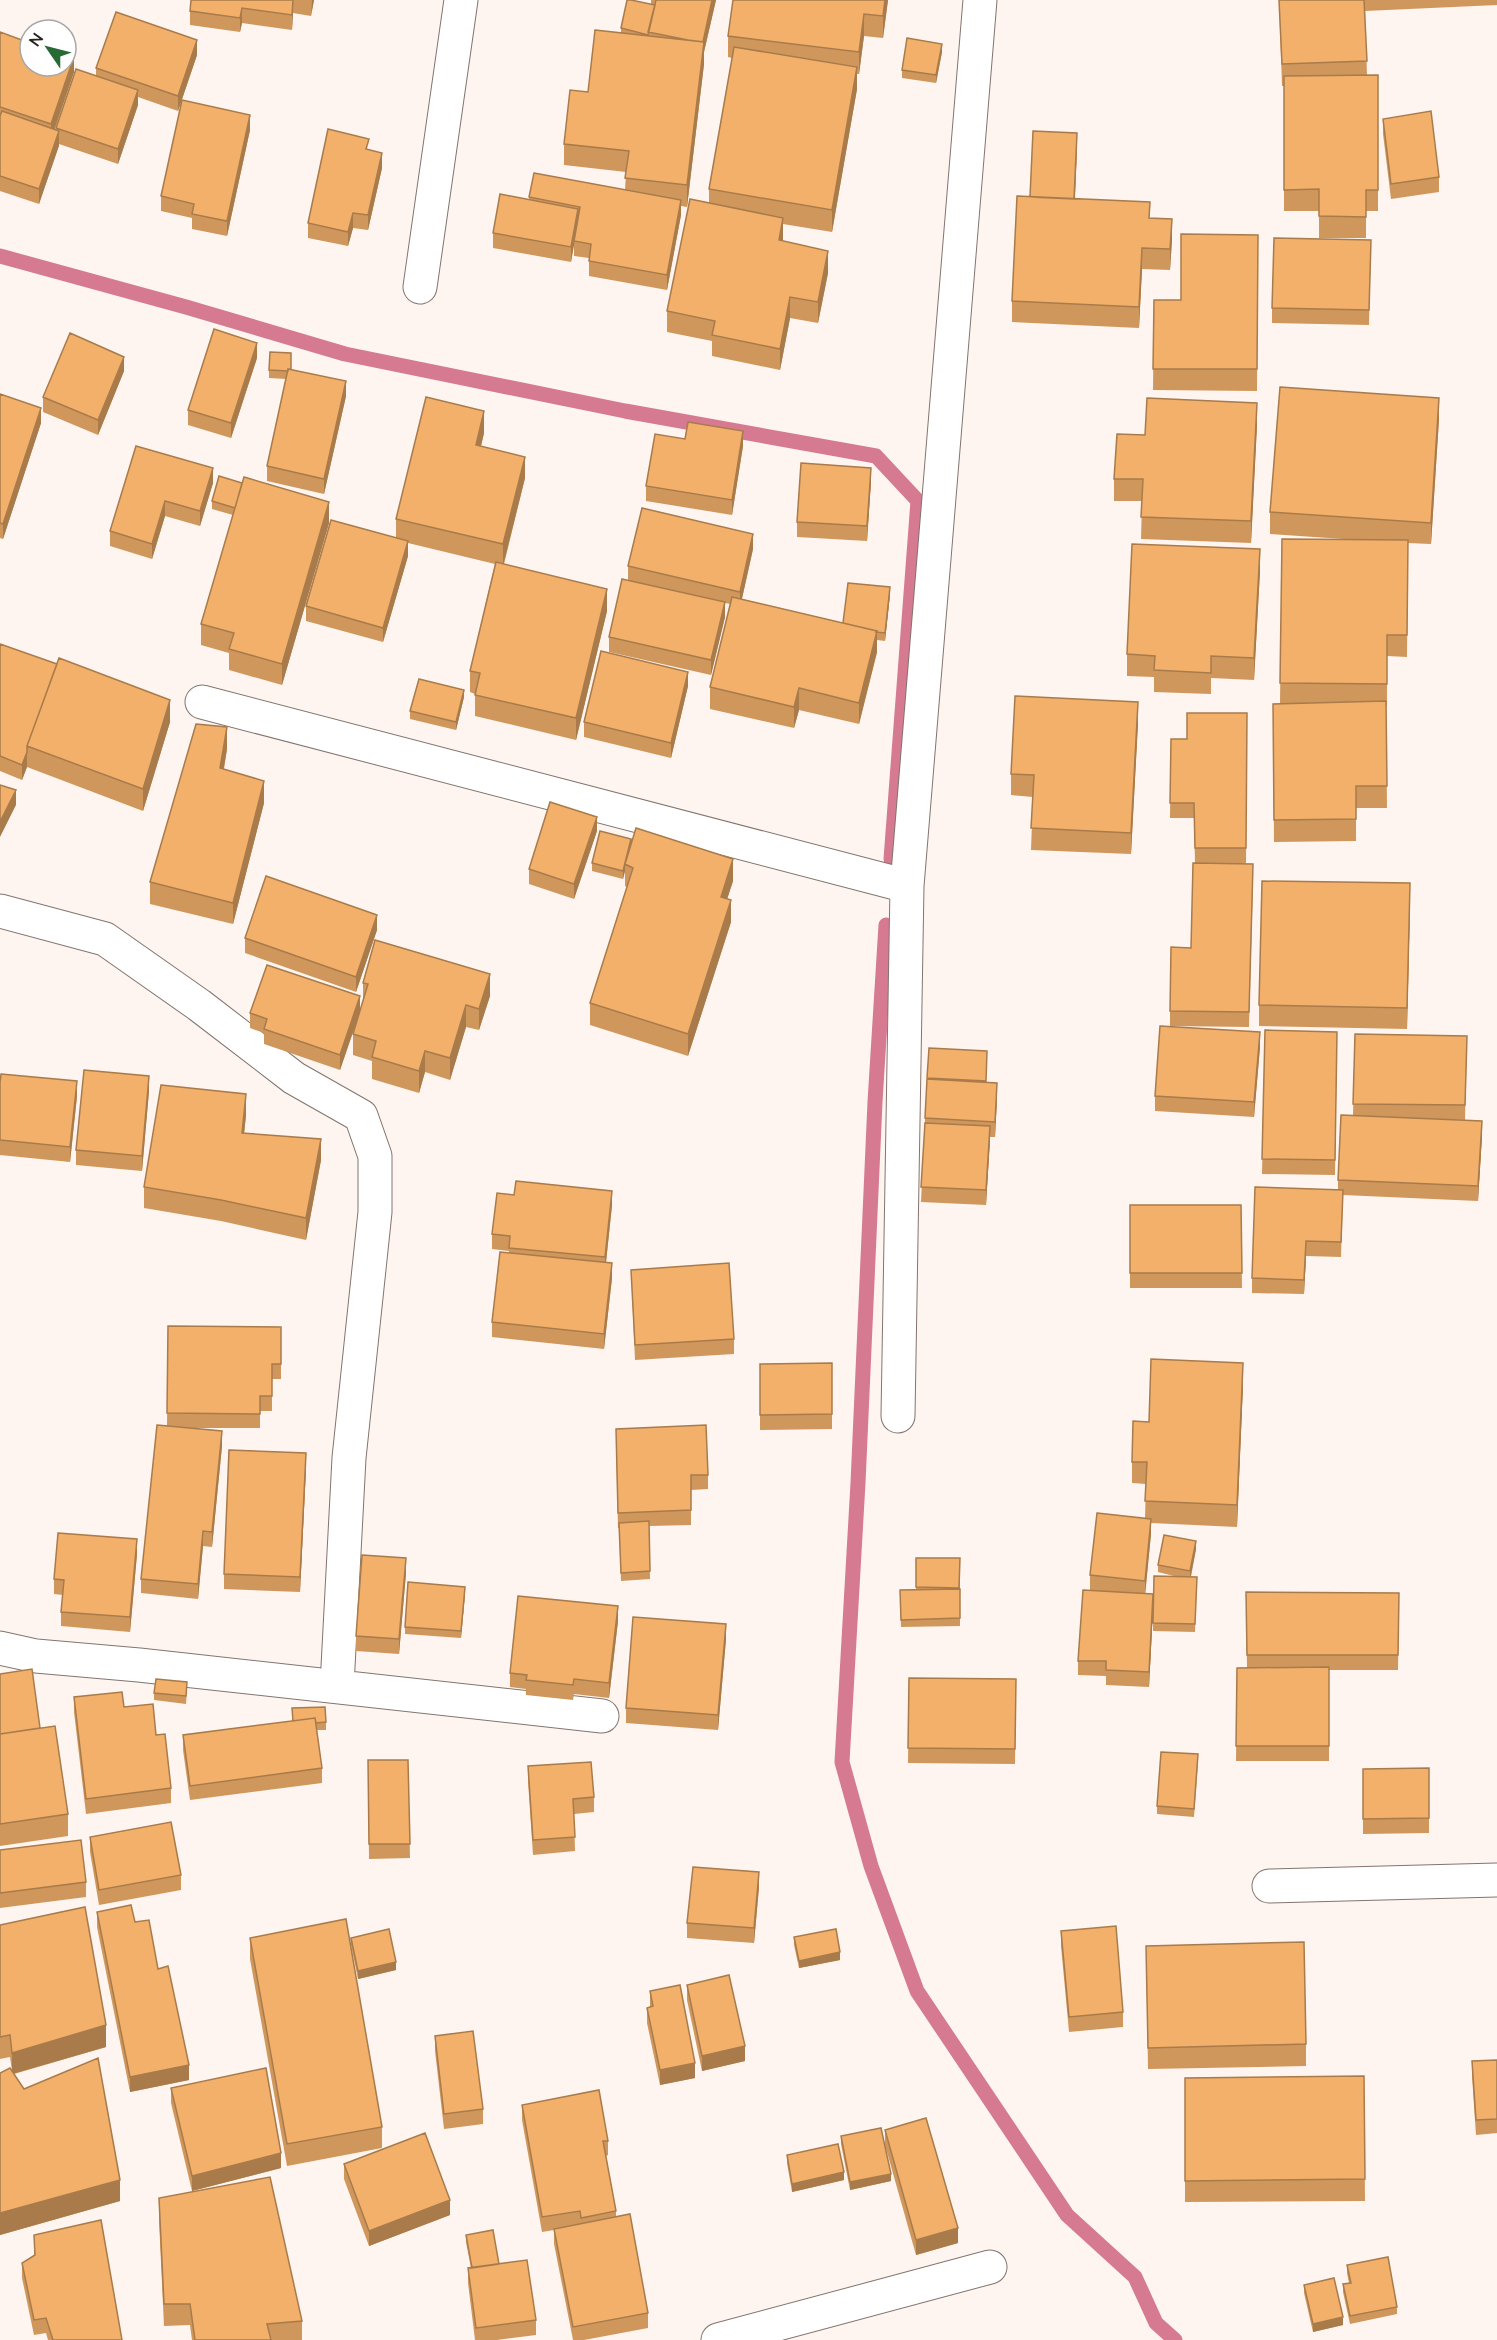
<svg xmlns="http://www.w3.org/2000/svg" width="1497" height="2340" viewBox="0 0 1497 2340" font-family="'Nunito Sans',sans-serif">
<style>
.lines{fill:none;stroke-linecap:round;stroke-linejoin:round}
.stream{stroke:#d57a90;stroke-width:15}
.minor-casing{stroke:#83746e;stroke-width:35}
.minor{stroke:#fff;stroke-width:33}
.wall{fill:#d0975c}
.shaded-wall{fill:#a97b4b}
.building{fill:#f2b06b;stroke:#a97b4b;stroke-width:1.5}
</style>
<rect width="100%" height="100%" fill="#fef5f0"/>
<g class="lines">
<path class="stream" d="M0,256l186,51 159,47 280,57 251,45 42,45 -27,358
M886,925l-11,177 -17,381 -16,279 29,104 46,125 150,224 68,62 21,46 19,17"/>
<defs>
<path id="minor" d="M420,287l41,-287
M202,702l705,184
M0,911l105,28 94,66 95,73 67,38 14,40v56l-26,246 -12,228
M898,1416l9,-530 73,-886
M0,1648l36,8 103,9 463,51
M1269,1886l228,-6
M718,2340l272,-73"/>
</defs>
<use href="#minor" class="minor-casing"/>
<use href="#minor" class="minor"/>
</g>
<path class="wall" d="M191,0h123l-3,16 -18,-3 -1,17 -50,-7 -2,9 -50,-7v-14z
M651,0h65l-12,52v12l-17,143 -6,-1v9l-14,75 -78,-14v-18l-15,-2v-13l-3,19 -78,-14v-15l36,-34v-2l96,-7 1,-18 -62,-7v-21l24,-52 33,-59v-5l30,-24z
M733,0h155l-5,38 -19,-2 -5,38h-2v15l-25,143 -49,-8v17l45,32 -10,50 -28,-5 -10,52 -68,-14v-15l-45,-9v-21l42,-108v-14l23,-131 -4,-1v-21z
M1279,0h218v5l-132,6 2,64h11v136h-12v27h-47v-27h-35v-125h-2z
M0,32l74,40 -19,57 1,1v-2l40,-52v-8l101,-13 -19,56 -40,-14v8l-20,59 -59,-20 -20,60 -39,-13z
M942,52l-6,31 -34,-5v-8z
M1383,119l56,58v15l-48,7 -8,-65z
M250,130l-23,106 -35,-7v-11l-31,-7v-15z
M1077,148l-2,51 75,19 22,22 -2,30 -28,-1 -3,59 -127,-6v-21l18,-104z
M369,150l13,18 -14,62 -15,-2 -5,18 -40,-8v-15z
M1258,235l-1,156 -104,-1 1,-90h27z
M1371,240l-2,85 -97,-2v-15z
M257,358l-26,80 -43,-13v-15z
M291,369l55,27 -22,98 -57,-13v-15l19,-87 -17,-1v-8z
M124,371l-26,64 -55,-23v-15z
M0,394l41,29 -38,116 -3,-1z
M1439,419l-8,125 -23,-1 -1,114 -20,-1v50h-1l1,102h-31v33l-82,1 -1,-138 7,-1 2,-164 76,1 -88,-6v-22z
M1257,425l-6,118 -110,-4 1,-38h-28v-22l31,-44z
M484,433l-3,13 44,32 -21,86 103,47 -31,129 -101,-24v-22l-5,-2v-21l25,-107 -87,-21v13l-25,86 -77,-21v-15l90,-68v-19z
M685,439l58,7 -11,69 -86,-14v-15z
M136,446l77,37 -13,43 -35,-10 -13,43 -42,-13v-15z
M871,482l-4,59 -70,-4v-15z
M212,501l117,22 -47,162 -53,-15v-17l-28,-8v-21l32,-109 -21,-6z
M753,549l-11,50 101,24 47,-28 -5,46 -8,-1v12l-18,72 -60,-14 -5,18 -84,-19v-22l20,-83 -5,-1v14l-14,58 -102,-23v-15l19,-56v-15z
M1260,571l-6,109 -43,-2v16l-57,-2v-15l-27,-1v-22z
M0,644l170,78 -27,89 -116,-44 -5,13 -22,-9z
M688,686l-17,72 -87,-21v-15z
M464,697l-8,33 -46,-11v-8z
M1247,713l-1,150h-51l-1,-45h-24l1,-79h16z
M1138,723l-7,131 -100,-4 2,-53 -22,-2v-21z
M227,749l-3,20 40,34 -31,121 -83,-20v-22z
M597,831l-23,68 -45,-15v-15z
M631,843l102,38 -6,18 4,23 -43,134 -98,-31v-22l37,-116 -2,-1v-15l-2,8 -31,-8v-8z
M1253,879l-4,148 -79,-1v-15l21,-63z
M1410,905l-3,124 -148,-3v-21z
M377,930l-21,62 -111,-39v-15z
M363,983l127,13 -11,34 -13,-3 -16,53 -25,-8 -6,21 -47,-14v-18l-19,-6v-21l6,-19 -19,55 -76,-26v-11l-14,-5v-15l110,-3 3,-8z
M1265,1030l72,2 -2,143 -73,-1z
M1355,1034l112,2 -2,84 -22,-1 39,17 -4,65 -135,-6 -2,62 -35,-1 -2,38 -52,-1v-15l86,-88v-10l15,-65z
M1260,1047l-6,70 -99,-6v-15z
M987,1059l-1,23 11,16 -2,39h-5l-4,68 -65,-3 6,-124z
M0,1083l77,13 -7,66 -70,-7z
M149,1091l-7,80 -66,-6v-15z
M246,1115l-2,18 77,27 -15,80 -85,-19 -77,-13v-21z
M612,1205l-6,57 6,16 -8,71 -112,-12v-15l17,-71 -17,-2v-15z
M1130,1205h111l1,83h-112z
M631,1270l103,69v15l-99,6z
M168,1326l113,1v52h-9v32h-12v17h-72l34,18 -10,101 -9,-1 -5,53 -57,-6v-14l26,-153z
M832,1363v66l-72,1v-66z
M1243,1385l-6,142 -86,-4v11l-6,59 8,16 -4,78 -43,-2v-9l-28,-1v-14l12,-71v-15l55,-57 1,-34 -14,-1v-21l17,-40z
M616,1444l92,31v14l-17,1v35l-42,1 1,53 -29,2 -2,-53h-1z
M306,1468l-6,124 -76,-3v-15z
M1196,1549l-5,28h6l-2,55 -42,-1 1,-55 24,1 -20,-5v-7z
M137,1554l-7,78 -69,-6v-14l2,-17 -9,-1v-15z
M916,1558h44v68l-59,1 -1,-37h16z
M406,1573l-7,81 -43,-3v-15z
M1246,1592l153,1 -1,77h-69v91h-93l1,-93h10z
M465,1594l-4,44 -56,-4v-7z
M618,1621l-9,77 -35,-4 -1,6 -47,-5v-6l-16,-2v-14z
M726,1639l-8,91 -92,-7v-15z
M0,1674l40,54 28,86v22l-68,10z
M909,1678l107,1 -1,85 -107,-1z
M187,1690l-1,14 -32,-4v-7z
M74,1697l50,10 32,28 15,53v15l-85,11 -12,-102z
M292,1708l34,14v8h-9l5,38v15l-132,17 -7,-50v-15l109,-14z
M368,1760h40l2,98 -41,1z
M1198,1762l-4,55 -37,-3v-8z
M528,1766l66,31v15l-20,2 1,37 -42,4 -5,-74z
M1429,1768v65l-66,1v-65z
M90,1837l91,38v15l-82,15 -9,-53z
M0,1850l86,32v15l-86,11z
M759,1887l-5,56 -67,-5v-15z
M97,1912l38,10 23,47 31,111 -59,12 -33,-165z
M0,1925l106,122 -92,27 10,15 96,112 -120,34v-162l12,-2 -2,-14 -10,2z
M1061,1931l62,81v15l-54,5 -8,-86z
M794,1937l46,23 -41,8 -5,-23z
M250,1938l132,189v21l-95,18 -37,-207z
M351,1938l45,32 -38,9 -7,-34z
M1146,1946l160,98v22l-158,3z
M687,1985l58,76 -43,10 -15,-71z
M650,1991l45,87 -35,7 -13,-62v-15l3,-1z
M435,2036l48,73v15l-39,5 -9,-78z
M1497,2060v73l-21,2 -4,-59v-15z
M1364,2076l1,125 -180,1v-124z
M171,2088l110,80 -89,23 -21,-88z
M522,2105l86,36v14l-2,1 10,55v6l32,96v15l-64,12h-11l-19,-96v-14l-12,2 -20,-112z
M885,2130l73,113 -42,12 -31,-110z
M841,2136l50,45 -41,9 -9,-46z
M787,2155l57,25 -52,12 -5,-29z
M344,2164l106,51 -81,31 -25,-67z
M159,2198l143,123v19h-110l-2,-15 -26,1 -5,-106z
M34,2235l88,105h-74l-2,-7 -12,2 -12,-57v-15l12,-7z
M466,2235l33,29 37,56v15l-39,5h-22l-7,-57v-15h3l-5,-26z
M1347,2265l50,42v7l-47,10 -7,-32v-8l6,-1 -2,-10z
M1304,2285l39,40 -30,7 -9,-39z"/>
<path class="shaded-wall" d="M293,0v13l-1,17v-15z
M312,0h2l-3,16z
M712,0h4l-12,52v12l-17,143v-22l16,-141z
M885,0h3l-5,38v-22z
M242,8v15l-2,9v-14z
M864,14v22l-5,38v-22z
M197,40v15l-19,56v-15z
M942,44v8l-6,31v-8z
M74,57v15l-23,67v-15z
M857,67v22l-25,143v-22z
M138,90v15l-20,59v-15z
M250,115v15l-23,106v-15z
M59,131v15l-20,58v-15z
M1077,133v15l-3,67v-14z
M382,153v15l-14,62v-15z
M681,200v15l-14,75v-15z
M578,209v14l-7,39v-15z
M353,213v15l-5,18v-14z
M783,218v22l-4,22v-22z
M1172,219v21l-2,30v-21z
M1142,248v21l-3,59v-21z
M828,251v22l-10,50v-21z
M790,297v21l-10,52v-21z
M257,343v15l-26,80v-15z
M124,357v14l-26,64v-15z
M346,381v15l-22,98v-15z
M1439,398v21l-8,125v-21z
M1257,403v22l-6,118v-22z
M41,408v15l-38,116v-15z
M484,411v22l-8,34v-22z
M743,431v15l-11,69v-15z
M525,457v21l-22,88v-22z
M213,468v15l-13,43v-15z
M871,468v14l-4,59v-15z
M165,501v15l-13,43v-15z
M329,502v21l-47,162v-21z
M753,534v15l-13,58v-15z
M408,541v15l-25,86v-14z
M1260,549v22l-6,109v-22z
M890,587v8l-5,46v-8z
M607,589v22l-31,129v-22z
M725,602v15l-14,58v-15z
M877,631v21l-18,72v-21z
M688,672v14l-17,72v-15z
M799,688v22l-5,18v-21z
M464,690v7l-8,33v-8z
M170,700v22l-27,89v-22z
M1138,702v21l-7,131v-21z
M227,727v22l-7,41v-22z
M27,752v15l-5,13v-15z
M264,781v22l-31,121v-21z
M16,790v15l-16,32v-15z
M597,817v14l-23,68v-15z
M631,839v7l-6,18v7l-2,8v-8z
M733,859v22l-12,37v-21z
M1410,883v22l-3,124v-21z
M731,900v22l-43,134v-22z
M377,915v15l-21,62v-15z
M490,974v22l-11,34v-21z
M360,996v15l-20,59v-15z
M466,1005v22l-16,53v-22z
M1260,1032v15l-6,70v-15z
M425,1051v21l-6,21v-22z
M149,1076v15l-7,80v-15z
M77,1081v15l-7,66v-15z
M997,1083v15l-2,39v-15z
M246,1094v21l-4,39v-21z
M1482,1121v15l-4,65v-15z
M990,1126v15l-4,64v-15z
M321,1139v21l-15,80v-22z
M612,1191v14l-7,67v-15z
M1306,1241v15l-2,38v-14z
M612,1263v15l-8,71v-15z
M1243,1363v22l-6,142v-22z
M222,1431v15l-10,101v-15z
M306,1453v15l-6,124v-15z
M1151,1519v15l-6,62v-15z
M203,1531v15l-5,53v-15z
M137,1539v15l-7,78v-15z
M1196,1541v8l-6,30v-8z
M406,1558v15l-7,81v-15z
M465,1587v7l-4,44v-7z
M1153,1594v15l-4,78v-15z
M618,1606v15l-9,77v-15z
M726,1624v15l-8,91v-15z
M759,1872v15l-5,56v-15z
M840,1952v8l-41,8v-7z
M396,1962v8l-38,9v-8z
M106,2025v22l-94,27v-21z
M745,2046v15l-43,10v-15z
M695,2063v15l-35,7v-15z
M189,2065v15l-59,12v-15z
M281,2153v15l-89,23v-15z
M844,2172v8l-52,12v-8z
M891,2174v7l-41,9v-8z
M120,2180v21l-120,34v-22z
M450,2200v15l-81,31v-15z
M958,2228v15l-42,12v-15z
M1343,2317v8l-30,7v-8z"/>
<path class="building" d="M191,0h102l-1,15 -50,-7 -2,10 -50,-7z
M627,0h4l24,5 -7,30 -27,-7z
M656,0h56l-9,42 -15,-2 -40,-8z
M733,0h152l-2,16 -19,-2 -5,38 -131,-16z
M1279,0h85l3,61 -85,3z
M116,12l81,28 -19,56 -82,-28z
M595,30l109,12 -17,143 -62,-7 4,-27 -65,-7 6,-54 18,2z
M0,32l30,11v23h36v-11l8,2 -23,67 -51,-17z
M907,38l35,6 -6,31 -34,-5z
M734,47l123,20 -25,143 -123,-21z
M76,69l62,21 -20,59 -62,-21z
M1378,75v115h-12v27l-47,-1v-27l-35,1v-114z
M182,100l68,15 -23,106 -35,-7 2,-10 -33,-8z
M2,111l57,20 -20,58 -39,-13v-60z
M1431,111l8,66 -48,7 -8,-65z
M328,129l41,10 -3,10 16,4 -14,62 -15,-2 -5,19 -40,-9z
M1033,131l44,2 -3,66 -44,-2z
M534,173l147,27 -14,75 -78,-14 2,-17 -17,-3 6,-34 -51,-10z
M500,194l78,15 -7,38 -78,-14z
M1017,196l133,6 -1,16 23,1 -2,30 -28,-1 -3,59 -127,-6z
M690,199l93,19 -4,22 49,11 -10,51 -28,-5 -10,52 -68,-14 3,-14 -48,-10z
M1181,234l77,1 -1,134h-104l1,-69h27z
M1274,238l97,2 -2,70 -97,-2z
M214,329l43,14 -26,80 -43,-13z
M70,333l54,24 -26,63 -55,-23z
M270,352l21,1v16h-3v2l-19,-1z
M288,369l58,12 -22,98 -57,-13z
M1280,387l159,11 -8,125 -161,-11z
M0,394l41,14 -38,116 -3,-1z
M426,397l58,14 -8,34 49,12 -22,87 -107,-25z
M1147,398l110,5 -6,118 -110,-4 2,-38h-29l3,-45 28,1z
M688,422l55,9 -11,69 -86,-14 9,-52 30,5z
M136,446l77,22 -13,43 -35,-10 -13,43 -42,-13z
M801,463l70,5 -4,58 -70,-4z
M219,476l23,7 -7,25 -23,-7z
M244,477l85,25 -47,162 -53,-15 5,-16 -33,-9z
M642,508l111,26 -13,58 -112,-26z
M331,520l77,21 -25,87 -77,-22z
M1282,539l126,1 -1,95h-20v49l-107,-1z
M1132,544l128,5 -6,109 -43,-2v17l-57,-3 1,-14 -28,-2z
M496,562l111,27 -31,129 -101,-23 5,-22 -10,-2z
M622,579l103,23 -14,58 -102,-23z
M848,583l42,4 -5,46 -9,-1 1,-1 -34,-8z
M732,597l145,34 -18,72 -60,-15 -5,19 -84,-20z
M0,644l57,20 -30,82v6l-5,13 -22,-9z
M601,651l87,21 -17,71 -87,-21z
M59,658l111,42 -27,89 -116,-43z
M419,679l45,11 -8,32 -46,-11z
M1015,696l123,6 -7,131 -100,-5 3,-53 -23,-1z
M1386,701l1,85h-31v33l-82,1 -1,-116z
M1187,713h60l-1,135h-51l-1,-45h-24l1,-64h16z
M196,724l31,3 -7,41 44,13 -31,122 -83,-21z
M0,785l16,5 -16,32z
M550,802l47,15 -23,67 -45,-15z
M636,828l97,31 -12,38 10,3 -43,134 -98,-31 43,-135 -8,-4z
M600,831l31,8 -8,32 -31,-8z
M1193,863l60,1 -4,148 -79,-1 1,-64 20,1z
M266,876l111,39 -21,62 -111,-39z
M1262,881l148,2 -3,125 -148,-3z
M375,940l115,34 -11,35 -13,-4 -16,53 -25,-7 -6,20 -47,-14 4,-16 -23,-7 15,-50 -5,-1z
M267,965l93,31 -20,59 -76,-26 3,-10 -17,-6z
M1160,1026l100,6 -6,70 -99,-6z
M1265,1030l72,2 -2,128 -73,-1z
M1355,1034l112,2 -2,69 -112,-1z
M929,1048l58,3 -1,30 -59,-3z
M84,1070l65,6 -7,80 -66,-6z
M1,1074l76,7 -7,66 -70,-7v-57z
M927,1079l70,4 -2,39 -70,-4z
M161,1085l85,9 -4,39 79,6 -15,79 -85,-18 -77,-13z
M1341,1115l141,6 -4,65 -140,-6z
M925,1123l65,3 -4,64 -65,-3z
M516,1181l96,10 -7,66 -96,-9 1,-12 -18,-2 5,-41 17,2z
M1255,1187l88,3 -2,52 -35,-1 -2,39 -52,-2z
M1130,1205h111l1,68h-112z
M500,1252l112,11 -8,71 -112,-12z
M729,1263l5,76 -99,6 -4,-75z
M168,1326l113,1v37h-9v32h-12v18l-93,-1z
M1151,1359l92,4 -6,142 -92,-4 2,-39h-15l1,-41 16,1z
M832,1363v51l-72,1v-51z
M157,1425l65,6 -10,101 -9,-1 -5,53 -57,-5z
M706,1425l2,50h-17v35l-73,3 -2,-84z
M229,1450l77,3 -6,124 -76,-3z
M1097,1513l54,6 -6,62 -55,-6z
M649,1521l1,50 -29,2 -2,-50z
M58,1533l79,6 -7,78 -69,-5 3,-32 -10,-1z
M1164,1535l32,6 -6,30 -32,-6z
M362,1555l44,3 -7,81 -43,-3z
M916,1558h44l-1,30 -43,-1z
M1154,1576l43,1 -2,47 -42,-1z
M408,1582l57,5 -4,44 -56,-4z
M960,1589v29l-59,2 -1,-30z
M1083,1590l70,4 -4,78 -43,-2v-9h-28z
M1246,1592l153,1 -1,62h-151z
M518,1596l100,10 -9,77 -35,-4 -1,6 -47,-5 1,-5 -17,-2z
M633,1617l93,7 -8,91 -92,-7z
M1329,1667v79h-93l1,-78z
M32,1669l8,59 -40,6v-60z
M909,1678l107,1 -1,70 -107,-1z
M156,1679l31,3 -1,14 -32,-3z
M122,1692l2,15 29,-3 3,31 9,-1 6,54 -85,11 -12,-102z
M325,1707l1,15 -10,1 -1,-5 -22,3 -1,-13z
M315,1718l7,50 -132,18 -7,-51z
M55,1726l13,88 -68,10v-90z
M1161,1752l37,2 -4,55 -37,-3z
M368,1760h40l2,84h-41z
M591,1762l3,35 -21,2 2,38 -42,3 -5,-74z
M1429,1768v50l-66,1v-50z
M171,1822l10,53 -82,15 -9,-53z
M81,1840l5,42 -86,11v-43z
M693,1867l66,5 -5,56 -67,-5z
M131,1905l4,17 14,-2 9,49 10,-3 21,99 -59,12 -33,-165z
M85,1907l21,118 -94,28 -2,-18 -10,2v-112z
M346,1919l36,208 -95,17 -37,-206z
M1116,1926l7,86 -54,5 -8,-86z
M389,1929l7,33 -38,9 -7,-33z
M836,1929l4,23 -41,9 -5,-24z
M1304,1942l2,102 -158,4 -2,-102z
M729,1975l16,71 -43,10 -15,-71z
M680,1985l15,78 -35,7 -13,-62 6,-2 -3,-15z
M473,2031l10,78 -39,5 -9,-78z
M98,2058l22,122 -120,33v-140l10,-5 14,21z
M1497,2060v59l-21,1 -4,-59z
M266,2068l15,85 -89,23 -21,-88z
M1364,2076l1,103 -180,2v-103z
M599,2090l9,51h-5l13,70 -35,7 -1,-7 -38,6 -20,-112z
M926,2118l32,110 -42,12 -31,-110z
M881,2128l10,46 -41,8 -9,-46z
M425,2133l25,67 -81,31 -25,-67z
M838,2144l6,28 -52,12 -5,-29z
M270,2177l32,144 -35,3 4,16h-76l-5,-36h-26l-5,-106z
M630,2214l18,99 -75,14 -19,-98z
M101,2220l21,120h-69l-7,-22 -12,2 -12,-57 13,-8 -1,-20z
M493,2230l6,34 -27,4 -6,-33z
M1388,2257l9,50 -47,9 -7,-32 8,-1 -4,-18z
M527,2260l9,60 -60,8 -8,-60z
M1334,2278l9,39 -30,7 -9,-39z"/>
<g transform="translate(48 48) rotate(305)"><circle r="28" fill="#ffffff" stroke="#a9a7a6" stroke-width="1.5"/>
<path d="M0-4.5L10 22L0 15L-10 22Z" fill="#276a34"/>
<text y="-9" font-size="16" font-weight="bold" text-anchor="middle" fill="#292320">N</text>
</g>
</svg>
